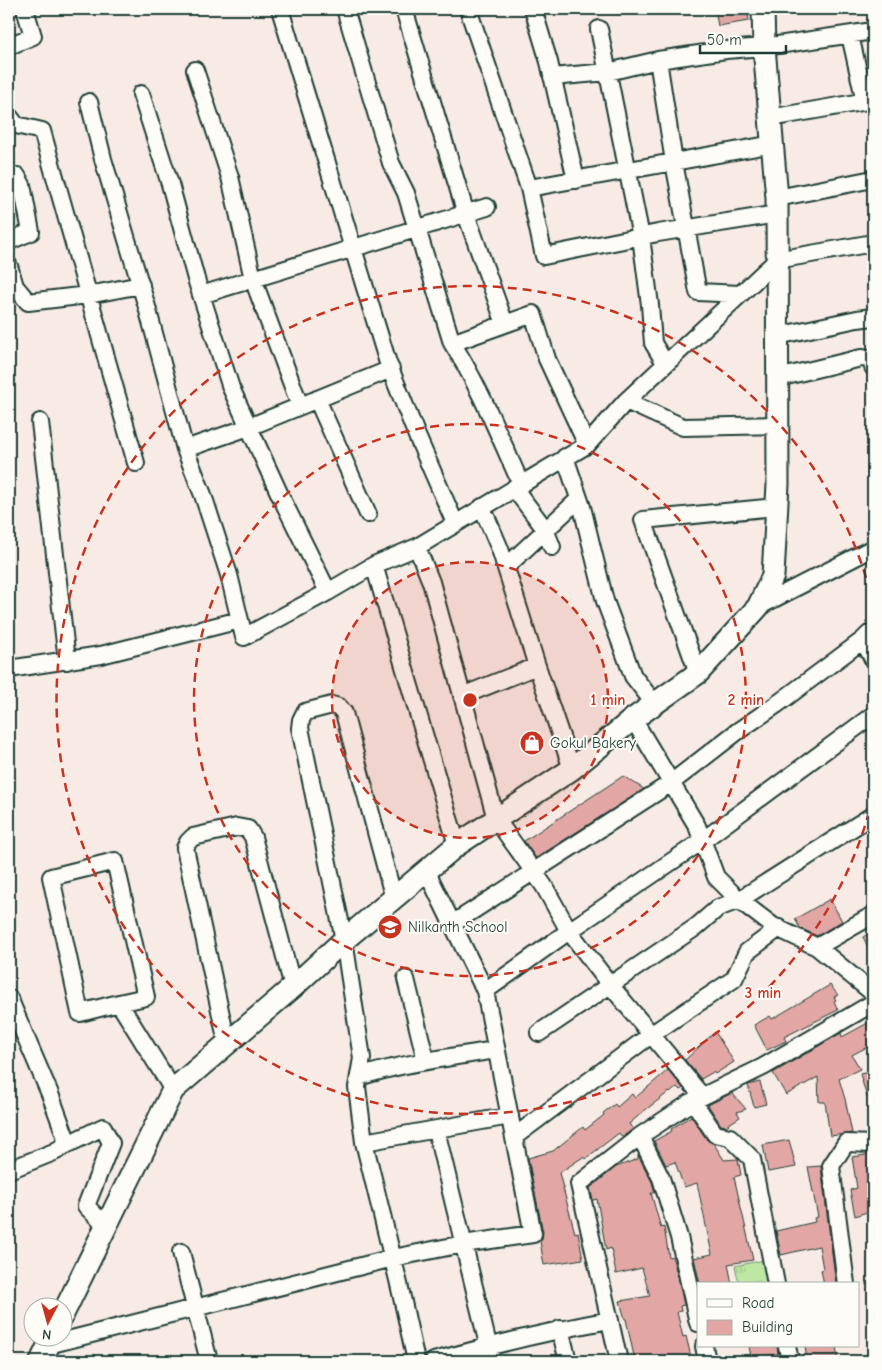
<svg xmlns="http://www.w3.org/2000/svg" width="882" height="1370" viewBox="0 0 882 1370" font-family="'Comic Neue',sans-serif">
<style>
.park{fill:url(#park-tufts);stroke:#6e926c}
.building{fill:#e2a7a4;stroke:#1f3d34}
.lines{fill:none;stroke-linecap:round;stroke-linejoin:round}
.minor-casing{stroke:#1f3d34;stroke-width:20}
.major-casing{stroke:#1f3d34;stroke-width:25}
.minor{stroke:#fdfcf7;stroke-width:16}
.major{stroke:#fdfcf7;stroke-width:21}
.ring{fill:none;stroke:#c8321e;stroke-width:2.5;stroke-dasharray:9 6}
.labels{text-anchor:middle;stroke-width:4;stroke-linejoin:round;paint-order:stroke}
.poi-label{font-size:15px;fill:#1f3d34;stroke:#fdfcf7;text-anchor:start}
.centre{fill:#c8321e;stroke:#fdfcf7;stroke-width:2.5}
.ring-label{font-size:15px;text-anchor:middle;font-weight:bold;fill:#c8321e;stroke:#fdfcf7;stroke-width:4;stroke-linejoin:round;paint-order:stroke}
</style>
<defs>
<pattern id="park-tufts" width="24" height="20" patternUnits="userSpaceOnUse" patternTransform="scale(1.25)"><rect width="24" height="20" fill="#bde7a3"/><path d="M3 7l-1-3M5 7V3M7 7l1-3M15 17l-1-3M17 17v-4M19 17l1-3" fill="none" stroke="#a2c78d"/></pattern>
</defs>
<rect width="100%" height="100%" fill="#f8ebe6"/>
<filter id="ink" filterUnits="userSpaceOnUse"><feTurbulence type="fractalNoise" baseFrequency=".02" numOctaves="2"/><feDisplacementMap in="SourceGraphic" scale="10" xChannelSelector="R" yChannelSelector="G"/><feConvolveMatrix kernelMatrix="1 2 1 2 8 2 1 2 1" color-interpolation-filters="sRGB"/></filter>
<g filter="url(#ink)">
<path class="park" d="M769,1259l5,25h-35l-4,-18z"/>
<path class="building" d="M715,9h32l2,12 -31,5z
M623,776l21,13 -108,69 -12,-17z
M830,899l12,22 -25,15 -17,-8 -5,-9z
M873,931v26l-10,-20z
M830,985l8,10 -4,2 2,3 -2,1 4,9 -54,27 2,4 -19,9 -13,-25 16,-9 2,3z
M868,1023l5,10v11l-21,11 8,14 -21,10 6,20 7,34 -22,3 -5,-34h-6l-1,-25 -32,18 -13,-22 68,-40 1,4z
M715,1032l19,30 -19,12 -2,-2 -12,7 -16,-19z
M668,1070l15,18 -3,2 -3,-3 -7,6 -1,-1 -25,19 -15,13 4,5 -11,8 -3,-4 -34,26 -2,-2 -24,16 16,60 3,-1 5,27 -39,6 -4,-24 2,-1 1,-8 -15,-74 25,-7 30,-24 2,3 19,-15 -1,-2 12,-9 2,3 15,-13 3,4z
M873,1071v40h-2l-11,-37z
M760,1082l6,22 -12,3 -6,-22z
M732,1093l14,16 -9,3 3,5 -14,9 -5,-1 -13,-20z
M691,1116l16,24 7,4 10,16 14,-1 3,16 -7,2 19,83 -25,4 4,20h-32l-6,-26 18,-4 -15,-71 -13,4 -9,-25 -9,3 -12,-24 18,-10 -1,-2z
M789,1140l7,27 -28,5 -5,-27z
M872,1154l1,19h-3l3,21v16l-18,6 -5,-26 7,-2 -5,-31z
M638,1155l14,27 3,11h-4l10,35 3,-1 5,30 3,-1 7,25 5,24 -4,1 1,5 -4,1 6,25 3,-1 6,25h-57l-9,-42h-1l-5,-18 30,-5 -8,-28 -26,6 -5,-26 -5,2 -9,-51 -4,1 -3,-12 26,-21 22,-8z
M821,1166v1l15,117h-12l-3,-14 2,-1 -4,-23 -38,9 -5,-24 39,-9 -1,-4 4,-1 -10,-50z
M749,1346h28l1,8 -27,3z
M805,1346h31l2,15h-31z"/>
<g class="lines">
<defs>
<path id="minor" d="M280,9l108,354 29,73 38,87
M345,9l46,154 15,30 46,150c28,44 47,93 69,141
M404,9l62,205 39,110
M468,9l61,179 15,68 114,-23 119,-19
M533,9l16,53 27,118
M599,29l42,208 9,68 3,38 12,20
M850,35l13,58v8
M9,46l24,-10 -8,-27
M658,60l16,102 24,130 42,2
M195,70l35,107 23,102 47,127
M552,77l56,-5 50,-12 68,-10 38,-3 109,-16
M141,94l29,90 26,95 35,109 49,107 48,97
M89,102l14,57 44,148 38,142 18,46 26,80 15,62 84,-45 46,-27 43,-18 170,-102 39,-44 151,-141 96,-17
M9,116l7,9 26,6 94,332
M770,118l103,-18
M9,178l8,-2 5,9 9,47 -22,9
M529,188l244,-44
M777,198l96,-19
M9,266l6,20 13,16 60,-7 53,-10
M201,295l286,-88
M777,336l80,-17 16,-2
M452,343l81,-29 14,45 40,86
M778,378l83,-20 10,1 2,8
M317,399l51,115
M626,401l57,26 95,-2
M40,422l27,239
M185,449l64,-22 142,-58
M565,457l17,50 23,94 28,75 21,27
M514,488l31,41 7,18
M482,507l18,42 37,117 35,103
M417,547l14,35 65,237 48,67 25,45 42,55 91,110
M374,565l83,280
M506,567l73,-68
M758,607l115,-59
M863,640l10,19
M9,669l92,-14 139,-35
M698,673l-55,-153 133,-13
M462,696l75,-30
M633,719l64,107 19,51 23,23 34,26 44,21 56,46
M394,899l-50,-186 -5,-6 -7,-2 -27,7 -4,8 -1,8 44,212 18,118 -5,29 7,55 35,142 17,77
M452,924l219,-141 67,-52 38,-26 87,-65 6,-6 4,-1
M817,947l56,-32
M406,979l20,82
M485,991l84,-60 133,-90 171,-126
M9,998l41,96 15,41 1,10 -12,7 -45,18
M119,1003l27,-6 -31,-136 -64,16 29,136 39,-10 54,87
M539,1033l157,-106 22,-19 21,-8 134,-85
M227,1043l-42,-195 3,-6 5,-5 44,-10 11,2 5,8 40,150
M359,1077c44,-14 92,-20 137,-27
M693,1101l22,33 15,3 22,22 24,125
M436,1130l56,231
M640,1136l21,42 18,59 19,86
M514,1137l138,-103 82,-55 13,-27 32,-24
M364,1142l146,-26
M66,1145l37,-18 8,16 -25,63 20,20
M181,1252l28,109
M846,1284l-15,-118 15,-23 27,1
M560,1329l8,32
M48,1345l345,-87 70,-14 70,-10 -48,-243 -59,-121
M704,1346l3,15
M787,1346l3,15
M434,1361c58,-16 116,-30 176,-41
M619,1361l-40,-177 61,-48 53,-35 70,-34 110,-64"/>
<path id="major" d="M62,1316l111,-226 120,-103 51,-47 113,-95 115,-76 61,-50 65,-46 60,-66 15,-31 5,-92 -1,-286 -13,-151 -1,-38
M41,1361l11,-23"/>
</defs>
<use href="#minor" class="minor-casing"/>
<use href="#major" class="major-casing"/>
<use href="#minor" class="minor"/>
<use href="#major" class="major"/>
</g>
</g>
<circle cx="470" cy="700" r="138" fill="#c8321e" fill-opacity=".12"/>
<g class="ring">
<circle cx="470" cy="700" r="138"/>
<circle cx="470" cy="700" r="276"/>
<path d="M873 797A414 414 0 1 1 873 603"/>
</g>
<defs>
<symbol id="shop-disc" viewBox="-11 -11 22 22"><circle r="9.5" fill="#c8321e" stroke="#fdfcf7"/><path d="M-5-2.5h2.3a2.7 3.5 0 0 1 5.4 0H5L5.5 6h-11ZM-1.5-2.5h3a1.5 2.3 0 0 0-3 0Z" fill="#fff"/></symbol>
<symbol id="school-disc" viewBox="-11 -11 22 22"><circle r="9.5" fill="#c8321e" stroke="#fdfcf7"/><path d="M0-5L7-2L0 1L-7-2ZM-4 1L0 2.5L4 1V4Q0 6-4 4Z" fill="#fff"/></symbol>
</defs>
<g fill-rule="evenodd">
<use href="#shop-disc" x="518" y="729" width="28" height="28"/>
<use href="#school-disc" x="376" y="913" width="28" height="28"/>
</g>
<g class="labels">
<g class="poi-label">
<text x="550" y="748">Gokul Bakery</text>
<text x="408" y="932">Nilkanth School</text>
</g>
</g>
<circle cx="470" cy="700" r="8" class="centre"/>
<g class="ring-label">
<text x="608" y="705">1 min</text>
<text x="746" y="705">2 min</text>
<text x="763" y="998">3 min</text>
</g>
<rect width="882" height="1370" fill="none" stroke="#fdfcf7" stroke-width="30"/>
<rect x="15" y="15" width="852" height="1340" fill="none" stroke="#1f3d34" stroke-width="2" filter="url(#ink)"/>
<rect x="697" y="1282" width="162" height="65" fill="#fdfcf7" stroke="#a4b0a9"/>
<rect x="707" y="1299" width="25" height="8" fill="#fdfcf7" stroke="#a4b0a9"/>
<text x="742" y="1308" font-size="15" fill="#1f3d34">Road</text>
<rect x="707" y="1320" width="25" height="15" fill="#e2a7a4" stroke="#a4b0a9"/>
<text x="742" y="1332" font-size="15" fill="#1f3d34">Building</text>
<g transform="translate(48 1322) rotate(186)"><circle r="24" fill="#fdfcf7" stroke="#a4b0a9"/>
<path d="M0-4L9 19L0 12L-9 19Z" fill="#c8321e"/>
<text y="-8" font-size="14" font-weight="bold" text-anchor="middle" fill="#1f3d34">N</text>
</g>
<path d="M700 45v8h86v-8" fill="none" stroke="#1f3d34" stroke-width="2.5"/>
<text x="707" y="45" font-size="15" fill="#1f3d34" stroke="#fdfcf7" stroke-width="4" paint-order="stroke">50 m</text>
</svg>
